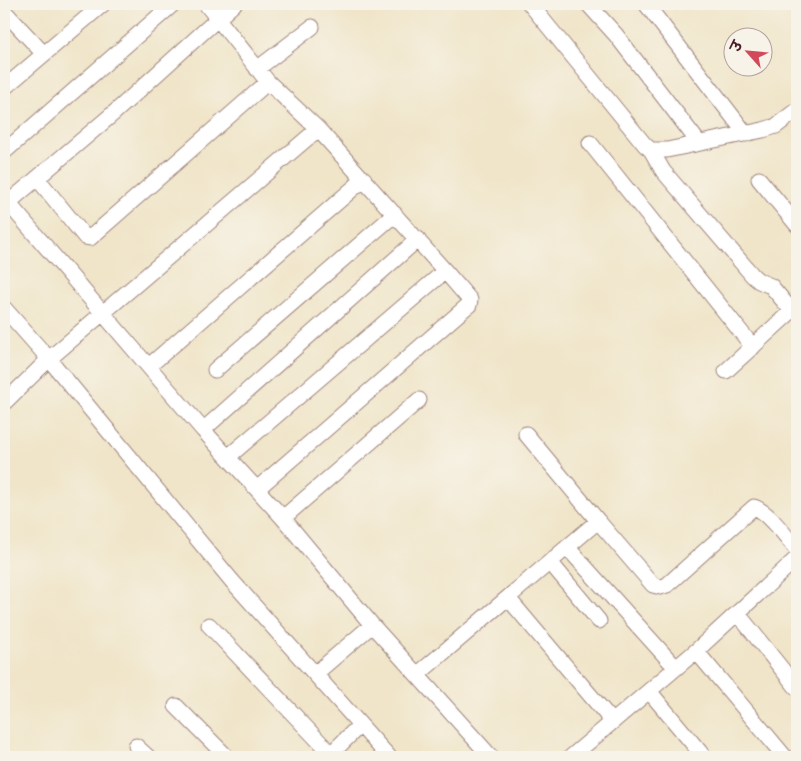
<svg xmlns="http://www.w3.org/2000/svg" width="801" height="761" viewBox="0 0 801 761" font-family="Caveat,'Playpen Sans Deva',sans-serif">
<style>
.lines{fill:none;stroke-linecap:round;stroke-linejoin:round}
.street-casing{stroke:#9d827a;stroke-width:17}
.street{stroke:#fff;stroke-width:15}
</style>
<rect width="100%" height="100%" fill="#f7f3e8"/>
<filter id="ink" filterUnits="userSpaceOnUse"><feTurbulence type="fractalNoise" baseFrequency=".02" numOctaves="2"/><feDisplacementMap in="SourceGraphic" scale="10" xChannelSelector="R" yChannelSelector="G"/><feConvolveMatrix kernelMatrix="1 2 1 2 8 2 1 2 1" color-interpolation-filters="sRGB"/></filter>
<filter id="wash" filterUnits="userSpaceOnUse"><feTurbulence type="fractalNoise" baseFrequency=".0096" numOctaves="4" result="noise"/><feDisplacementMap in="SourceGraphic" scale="20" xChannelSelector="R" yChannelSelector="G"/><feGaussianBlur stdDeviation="1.12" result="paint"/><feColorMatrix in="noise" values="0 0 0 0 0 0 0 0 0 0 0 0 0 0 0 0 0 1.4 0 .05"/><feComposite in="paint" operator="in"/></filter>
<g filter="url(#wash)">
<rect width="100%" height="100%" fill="#f0e5c9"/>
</g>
<g filter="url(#ink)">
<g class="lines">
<defs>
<path id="street" d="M206,4l62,78 50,47 127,142 25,29 -1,5 -4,3 -208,181
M530,4l115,141 6,5h16l96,-20 13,-4 21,-16
M588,4l28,31 83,108
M646,4l100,130
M4,11l39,42
M257,69l55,-42
M4,88l99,-84
M590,143l163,204
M651,150l12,21 90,105 6,5 12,5 21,25
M4,152l169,-148
M37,178l48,59 5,1 178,-156
M759,179l38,46
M4,198l199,232 80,88 89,107
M8,203l107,-91 119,-108
M4,308l45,51 183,222 157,176
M149,366l215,-187
M215,370l180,-156
M726,371l71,-65
M4,403l45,-44 269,-230
M203,430l215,-191
M526,434l72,87
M228,457l217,-186
M283,518l136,-118
M567,547l109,121
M550,562l49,59
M508,598l104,123
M738,614l59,74
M209,625l122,129
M696,651l89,106
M315,674l57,-49 119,132
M417,675l181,-154 55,64 8,2 6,-2 87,-78c15,5 33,31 43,43
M649,691l55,66
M176,706l51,51
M136,746l12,11
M328,757l32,-32
M571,757l125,-106 101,-93"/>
</defs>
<use href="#street" class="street-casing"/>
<use href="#street" class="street"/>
</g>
</g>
<rect width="801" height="761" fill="none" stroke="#f7f3e8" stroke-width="20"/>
<g transform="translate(748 52) rotate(297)"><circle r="24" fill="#f7f3e8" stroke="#b29e9c"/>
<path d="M0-4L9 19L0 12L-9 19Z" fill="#d1495b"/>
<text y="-8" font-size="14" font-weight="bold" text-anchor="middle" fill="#4a1f2b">उ</text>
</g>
</svg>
